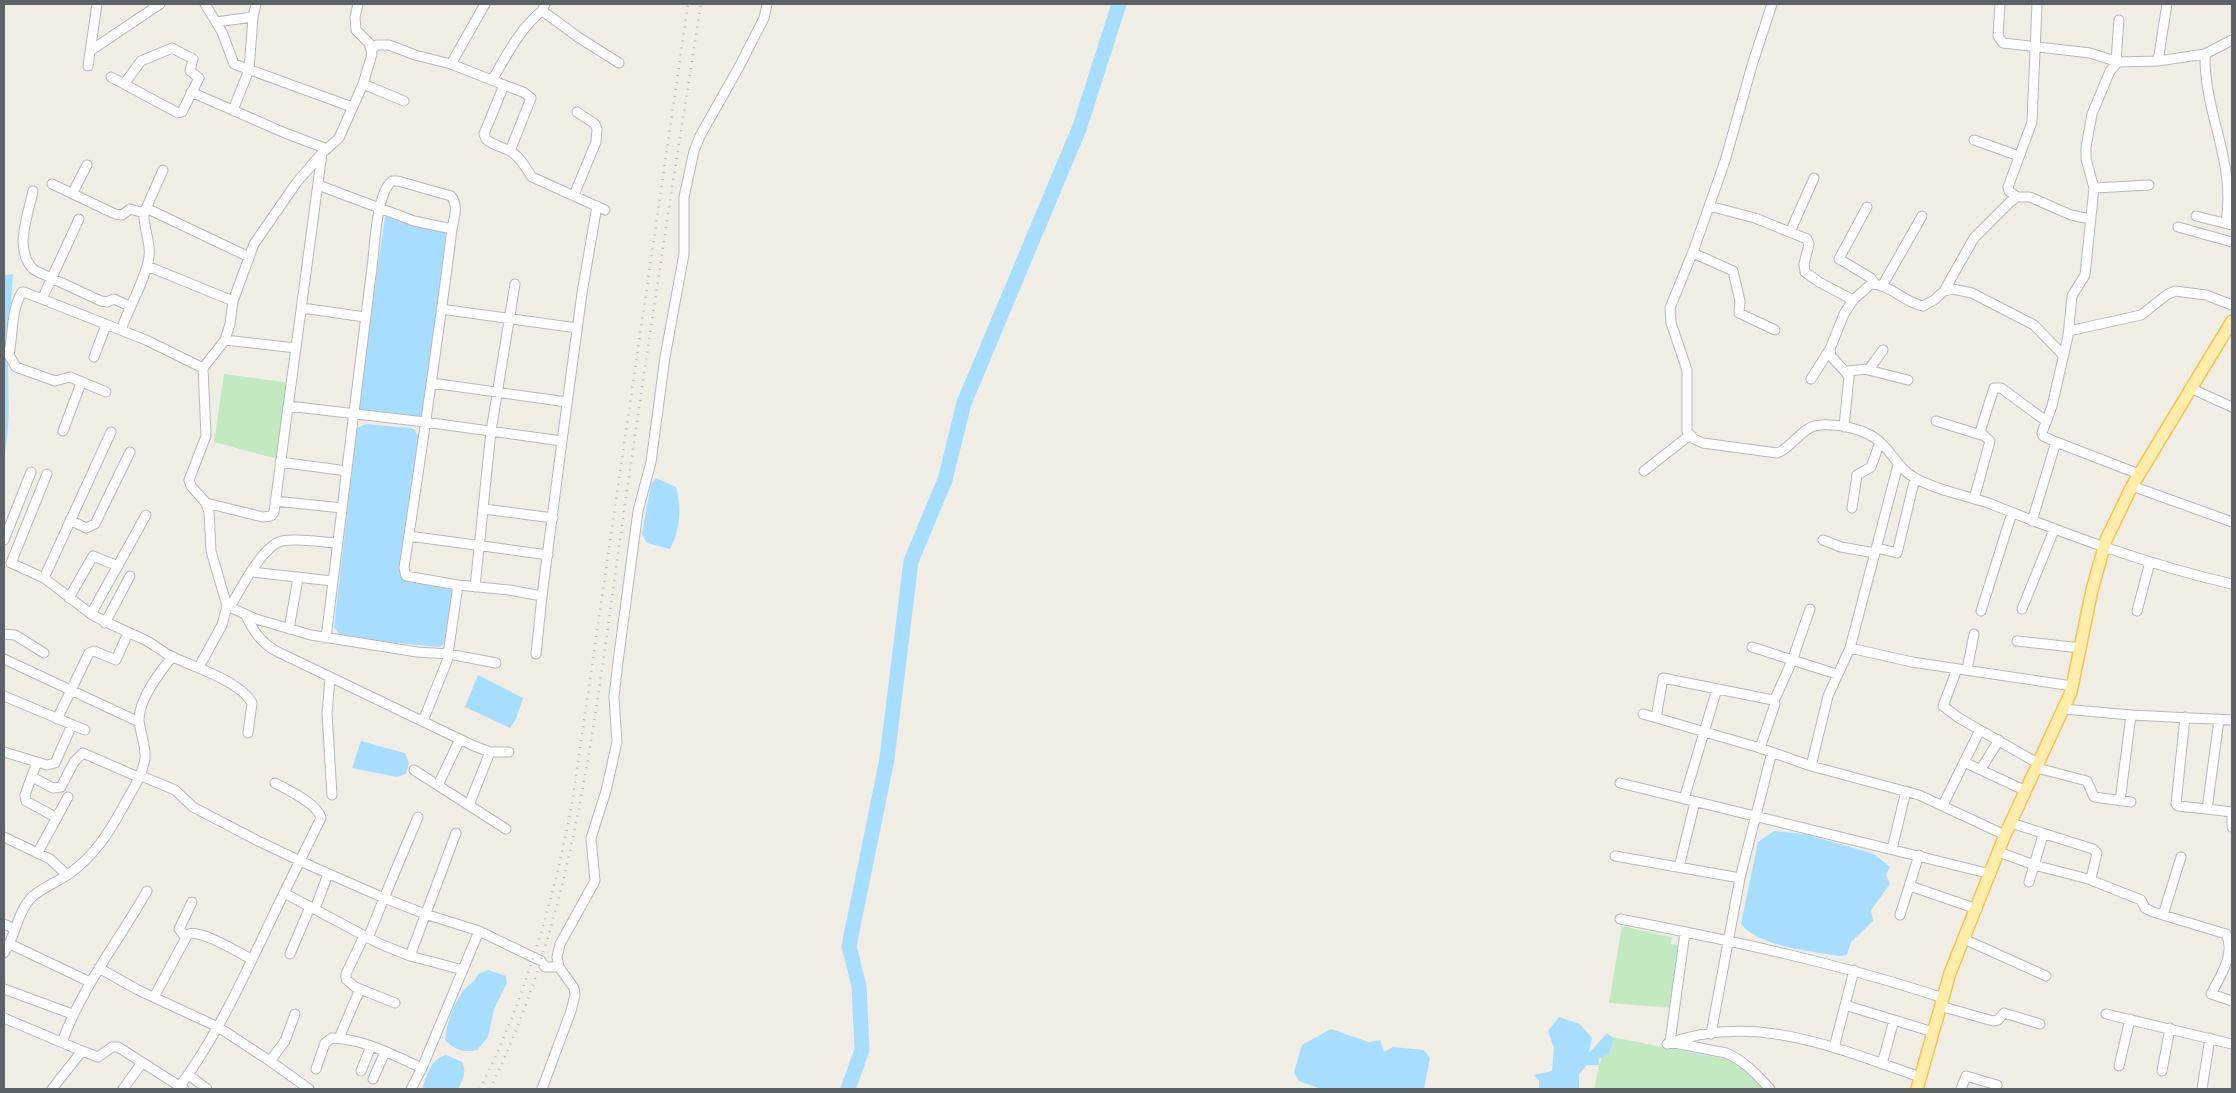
<svg xmlns="http://www.w3.org/2000/svg" width="2236" height="1093" viewBox="0 0 2236 1093" font-family="'DejaVu Sans',sans-serif">
<style>
.green{fill:#c3e9c1}
.water{fill:#a7deff}
.lines{fill:none;stroke-linecap:round;stroke-linejoin:round}
.river{stroke:#a7deff;stroke-width:15}
.minor-casing{stroke:#b6b9bd;stroke-width:11}
.major-casing{stroke:#fbc254;stroke-width:14}
.minor{stroke:#fff;stroke-width:9}
.major{stroke:#ffedac;stroke-width:11}
.rail{stroke:#b6b7b8;stroke-width:2.5;stroke-dasharray:1 6;stroke-linecap:butt}
</style>
<rect width="100%" height="100%" fill="#f0ede5"/>
<path class="green" d="M224,374l66,9 -13,76 -63,-17z
M1622,926l50,11 -1,7 8,1 -6,63 -64,-5z
M1606,1036l135,26 23,27h-170z"/>
<path class="water" d="M389,215l57,17 -22,180 -4,4 -60,-5 -2,-10 27,-184z
M13,274c-2,30 -4,60 -5,89 0,32 3,63 -4,93v-181z
M366,424l45,4 4,2 5,10 -16,139 42,6 7,7 -9,52 -5,3 -94,-9 -5,-3 -6,-8 23,-199z
M656,478l20,9c6,19 4,44 -6,62l-23,-6 -5,-9 9,-50z
M478,675l45,23 -7,21 -6,9 -45,-21z
M361,741l44,12 4,10 -3,11 -9,3 -45,-9z
M1774,831l31,3 69,20 16,13 -4,8 4,9 -19,26 2,11 -22,21 -4,13 -8,1c-27,-5 -80,-9 -98,-32l17,-82z
M488,970l18,6 1,7 -13,26 -6,28 -11,13c-13,3 -22,0 -32,-10 2,-18 7,-33 18,-49 5,-7 12,-8 15,-17z
M1559,1017l21,7 12,14 -3,15 18,-20 7,5 -5,16 -11,5 2,6h-13l-8,9v15h-40v-8l-5,-6 18,-4 2,-23 -6,-17z
M1331,1029l38,13 11,-2 4,12 9,-5 31,3 6,8 -6,31h-103l-22,-8 -5,-9 8,-27z
M446,1055l16,7c5,10 1,17 -4,27h-36c5,-13 8,-30 24,-34z"/>
<g class="lines">
<path class="river" d="M848,1089l14,-39 -3,-64 -10,-40 38,-187 24,-198 34,-81 19,-77 115,-274 40,-125"/>
<defs>
<path id="minor" d="M205,4l17,28 12,32 118,43
M545,4l-2,4 1,4 34,25 41,26
M1772,4l-19,58 -28,99 -31,88 -24,59 1,15 16,47v61l7,8 9,4 74,10c16,-5 25,-28 44,-28 19,-1 46,4 60,18 13,12 18,26 34,35 23,13 51,17 76,26 79,32 158,61 241,80
M2000,4l-2,32 5,7 87,10 28,9
M216,22l37,-5
M372,49l5,-4h12l26,10 36,9 53,21 -20,49 2,5c7,7 18,8 26,13 10,7 14,17 20,25l73,33
M90,51l70,-47
M2205,54c-1,61 31,106 21,169
M2116,61l3,-41
M2158,61l9,-57
M451,64l34,-60
M88,66l9,-62
M111,77l67,36 4,-1 17,-34 -9,-7 3,-12 -21,-11 -31,13 -17,23
M492,80c15,-25 28,-52 51,-70
M363,84l41,17
M504,85l19,7 8,6 -21,53
M191,92l94,41 42,16
M233,110l16,-40 4,-53 3,-13
M1974,140l45,16
M52,184l63,30 7,1 8,-6 14,4
M318,185l96,36 38,8c-14,113 -31,226 -48,339l2,8 52,9 -11,76 -24,60
M2094,188l55,-3
M33,191c-5,25 -20,59 1,79l67,31 6,1 7,-3 15,7
M72,194l15,-29
M574,195l22,-53 1,-13 -2,-5 -18,-12
M2017,197l-8,-6 -1,-4 24,-65 5,-118
M1709,206l46,12 52,21 2,5 -5,20 1,8 14,10 34,18
M1867,207l-28,52 32,19 4,6
M146,208l103,49
M2196,216l36,9
M2178,227l54,15
M1790,232l24,-54
M1693,253l40,18 7,30 -1,12 36,17
M147,266l86,35
M1882,286l40,-70
M1944,291l30,-53 36,-36 7,-5h13l41,18 19,4
M42,299l37,-80
M302,308l63,9
M441,309l136,19
M121,330c7,-21 26,-53 28,-74 2,-15 -6,-28 -5,-43l19,-43
M2069,331l72,-16 27,-21 7,-3 31,4 26,10
M225,340l71,8
M4,352l5,3c4,-20 2,-45 13,-63h2l122,48 57,28
M9,355l7,12 39,14 15,-4 36,15
M94,357l12,-32
M1868,370l40,10
M1846,371l23,-2 14,-19
M1811,379l19,-30
M432,383l135,19
M2190,388l42,19
M288,406l137,16 137,19 -20,155 -33,-6 -51,-5
M1936,421l45,14
M1844,427l5,-51 -18,-20 -1,-7 14,-35 9,-14 18,-16c19,0 34,19 52,22l11,-6 10,-9 9,-2 19,4 62,32 30,31
M63,431l18,-48
M562,441l20,-148 15,-87
M2056,442l83,32
M280,462l67,9
M1644,471l46,-36
M47,474l-36,89 33,15 47,36
M2132,486l100,36
M1974,499l16,-58 -10,-9 14,-44h7l45,33
M275,501l67,7
M206,503l57,14 8,-1 3,-4 48,-359
M1852,508l5,-33 14,-8 9,-25
M484,509l69,9
M146,515l-55,99c17,10 35,17 52,25 11,5 20,14 30,18 23,11 67,24 79,46l-4,30
M70,520l16,8 9,-4 35,-72
M2032,521l24,-79 -13,-6 -1,-3 10,-27 16,-70 4,-40 13,-21 9,-87 -8,-29v-12l6,-33 18,-43 8,-9 40,-1 47,-7 27,-14
M409,536l139,19
M4,540l27,-68
M1823,540l18,7 34,6
M1877,548l20,5 18,-75
M252,572l80,9
M44,578l67,-146
M475,587l16,-156 24,-147
M69,598l24,-42 25,10
M227,606l29,13 55,16 106,17 32,2 47,9
M230,607c10,-17 33,-62 52,-66 17,-3 38,1 55,2
M2022,609l32,-79
M1981,611l31,-98
M2137,611l13,-49
M245,614c8,16 15,28 31,37l198,95 16,6h19
M105,623l25,-47
M289,629l9,-51
M4,634l11,1 29,18
M326,638l46,-371c3,-21 4,-73 20,-86h6l53,15c8,10 3,21 1,33
M2017,641l64,7
M1752,647l84,27
M1850,648l48,-183
M536,654l6,-58
M4,659l135,63
M199,667l23,-42 5,-19 -16,-55 -2,-39 -3,-9 -15,-17 -2,-6 17,-44 -3,-68 22,-28 5,-16 3,-23 21,-57 43,-62 25,-29 17,-15 24,-54 9,-30 -3,-11 -13,-13 -1,-13 3,-13
M1957,669l-14,37 16,12 80,46
M1967,670l7,-36
M330,677l-3,37 5,81
M4,696l81,34
M1774,701l18,-40 18,-52
M2063,709l68,6 101,5
M1643,714l117,34 51,18 108,29 86,40
M2185,717l-9,87 2,2 29,3
M1656,718l7,-40 110,22 2,4 -15,44
M57,719l32,-66 5,-2 22,9 12,-27
M2219,720l-12,89 25,3
M4,752l43,13 8,-2 17,-38
M37,762l-12,33 1,6 31,17
M1964,762l62,29
M1811,766l17,-70 22,-48 62,14 160,24
M2037,768l50,13 7,16 37,5
M1981,769l18,-29
M414,770l92,59
M139,775l36,15 18,17 65,34 53,25 73,32 -16,40
M32,777l21,11 8,-1 13,-25 9,-9 55,24
M275,783c13,7 43,21 46,35l-37,75 94,50 32,13 53,14
M1620,783l371,91
M438,785l22,-46
M1684,799l33,-110
M2120,801l11,-86
M469,805l21,-53
M1943,805l37,-75
M2232,815v12
M2011,823l82,26 4,4 -6,25 2,3 48,19 4,8 8,4 73,22c10,19 -6,43 -15,60l21,7
M4,837l46,22 17,16
M1892,849l14,-58
M38,852l30,-55
M1999,852l35,13 58,15
M1615,856l125,22
M1679,867l16,-65
M2029,882l14,-47
M1910,886l67,23
M315,909l13,-35
M1900,915l19,-60
M2163,915l18,-58
M1620,919c109,21 218,44 323,79
M4,924l11,5
M479,931l62,30 4,6h14
M1685,932l-15,110 56,11c19,8 30,21 44,36
M364,936l-18,38v5l9,8 40,16
M186,938l-7,-9 13,-27
M1964,939l82,37
M10,944l80,38
M4,953c12,-17 13,-42 29,-57 11,-9 24,-14 36,-22 25,-18 40,-41 54,-67 8,-15 20,-32 22,-49 1,-13 -5,-25 -6,-38 0,-21 20,-47 33,-63
M290,954l20,-47
M410,956l46,-123
M99,968l39,22 80,37 52,34 39,28
M4,989l68,25
M154,997l34,-63c15,-4 49,18 63,25
M1845,1005l88,27
M1940,1006l53,15 5,-1 6,-7 36,11
M2106,1014l126,30
M4,1018l78,33 -30,38
M1711,1034l29,-156 32,-126
M339,1038l21,-49
M62,1042c20,-55 56,-100 85,-151
M1667,1044c87,-33 172,5 253,33
M1834,1048l20,-78
M82,1051l16,6 14,-10h6l66,42
M270,1061l15,-20 10,-27
M1882,1064l12,-44
M2119,1066l11,-47
M316,1069l9,-26 7,-5c32,1 61,17 90,30
M361,1071l10,-25
M2162,1071l8,-43
M189,1075l18,14
M373,1079l12,-27
M180,1086c43,-58 72,-128 104,-193
M123,1089l19,-26
M411,1089l11,-21 57,-137 -54,-17 -41,-16 34,-81
M542,1089l29,-78 4,-16 -1,-7 -15,-21 -2,-10 3,-13 35,-63 -4,-43 15,-47 11,-49 -3,-45 4,-35 20,-151 13,-49 14,-105 19,-103v-57l10,-46 6,-15 39,-69 25,-49 3,-14
M1961,1089l5,-13 31,9
M2202,1089l8,-51"/>
<path id="major" d="M1917,1089l33,-116 55,-138 66,-143 21,-102 14,-50 26,-54 100,-165"/>
</defs>
<use href="#minor" class="minor-casing"/>
<use href="#major" class="major-casing"/>
<use href="#minor" class="minor"/>
<use href="#major" class="major"/>
<path class="rail" d="M480,1089c45,-90 73,-186 92,-285l116,-800
M490,1089c85,-174 104,-367 131,-556 25,-177 52,-353 80,-529"/>
</g>
<rect width="2236" height="1093" fill="none" stroke="#5d6267" stroke-width="10"/>
</svg>
